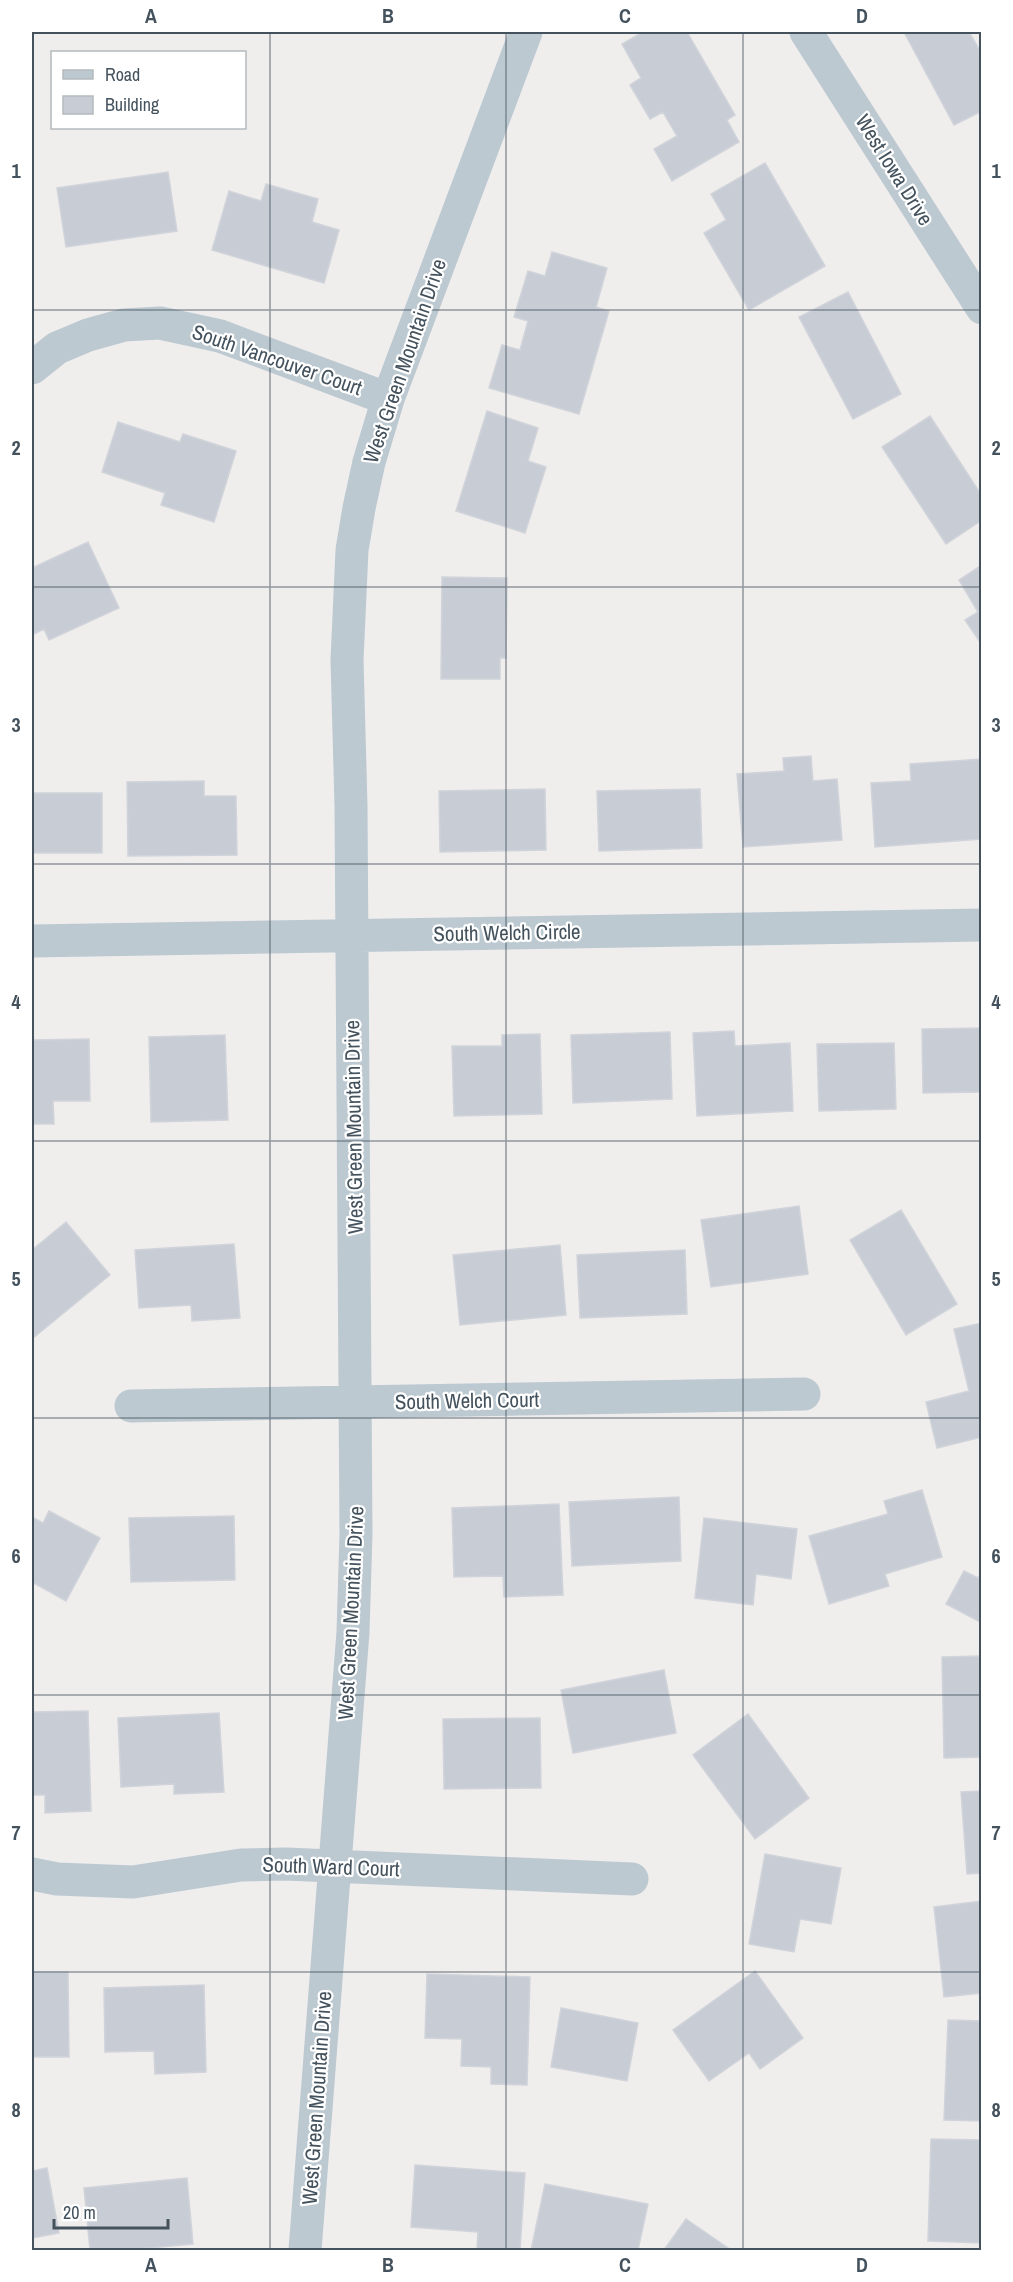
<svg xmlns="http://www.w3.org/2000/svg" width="1013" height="2282" viewBox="0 0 1013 2282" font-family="'Archivo Narrow',sans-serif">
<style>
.building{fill:#c8ccd4;stroke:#d0d4da;stroke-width:1.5}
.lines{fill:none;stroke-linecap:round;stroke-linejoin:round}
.minor{stroke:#bcc9d1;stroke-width:33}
.grid{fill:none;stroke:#44525d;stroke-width:1.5;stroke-opacity:0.55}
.labels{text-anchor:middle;stroke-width:4.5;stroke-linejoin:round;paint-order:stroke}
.street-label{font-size:21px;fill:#44525d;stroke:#fff}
.neatline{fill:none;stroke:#44525d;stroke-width:2}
.grid-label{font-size:20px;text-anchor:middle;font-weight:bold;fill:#44525d}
</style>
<rect width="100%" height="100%" fill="#f0eded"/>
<path class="building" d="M643,32h44l48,83 -8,5 12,22 -67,39 -18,-32 23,-13 -14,-24 -13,7 -20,-34 11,-7 -19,-34z
M904,32h65l13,22v57l-28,14z
M765,163l60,103 -76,44 -45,-77 22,-13 -15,-26z
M168,172l9,59 -111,16 -9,-59z
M266,184l52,15 -6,23 27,8 -15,53 -112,-33 17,-59 32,10z
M552,252l55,16 -11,39 13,4 -30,103 -90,-26 13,-43 18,5 8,-29 -14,-4 14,-46 17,5z
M848,292l53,102 -48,25 -54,-102z
M487,411l51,17 -10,33 18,6 -21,66 -69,-22z
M930,416l52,80v24l-36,24 -64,-97z
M118,422l62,20 3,-8 53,17 -22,71 -53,-17 4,-12 -63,-21z
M88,542l31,66 -70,32 -5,-11 -12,6v-67z
M982,565v80l-17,-25 13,-8 -19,-32z
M442,577l65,1 -1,80h-6v21h-59z
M811,756l2,25 24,-2 5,61 -99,7 -6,-73 47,-3 -1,-13z
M982,759v80l-107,8 -4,-64 40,-2 -1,-17z
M204,781v15h32l1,59 -109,1 -1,-74z
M545,789l1,61 -106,2 -1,-61z
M700,789l2,59 -103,3 -2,-60z
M32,793h70v60h-70z
M982,1028v64l-59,1 -1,-64z
M734,1031l1,15 55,-3 3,68 -96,5 -4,-83z
M670,1032l2,67 -99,4 -2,-68z
M540,1034l2,80 -88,2 -2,-70h50v-11z
M225,1035l3,85 -77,2 -2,-85z
M89,1039l1,62h-37l1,23h-22v-84z
M894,1043l2,66 -77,2 -2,-67z
M799,1206l9,68 -97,13 -10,-67z
M901,1210l56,94 -51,31 -56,-95z
M66,1222l44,53 -78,64v-89z
M234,1244l6,74 -48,3 -1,-16 -52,3 -4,-58z
M560,1245l6,70 -106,10 -7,-70z
M685,1250l2,64 -107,4 -3,-63z
M982,1323v114l-45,11 -11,-46 43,-11 -15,-62z
M922,1490l20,67 -57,17 4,12 -60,18 -20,-68 79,-22 -4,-13z
M679,1497l2,64 -109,5 -3,-64z
M559,1504l4,91 -59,2 -1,-21 -49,1 -2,-69z
M49,1511l51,27 -34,63 -34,-19v-65l11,6z
M234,1516l1,64 -104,2 -2,-64z
M704,1518l93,11 -6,50 -35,-5 -3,31 -58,-7z
M964,1571l14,7 4,-7v52l-36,-19z
M982,1656v101l-38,1 -2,-101z
M664,1670l12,63 -103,20 -12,-63z
M88,1711l3,100 -46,2v-18h-13v-83z
M219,1713l5,79 -50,2v-10l-53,3 -3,-69z
M748,1714l61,84 -54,41 -62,-84z
M540,1718l1,70 -97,1 -1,-70z
M982,1791v82l-15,1 -6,-82z
M765,1854l76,14 -10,56 -31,-5 -6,33 -45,-8z
M982,1901v92l-38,4 -10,-90z
M755,1971l48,67 -43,31 -11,-16 -40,28 -36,-51z
M32,1972h36l1,85h-37z
M427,1974l103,3 -3,108 -36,-1v-17l-30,-1 1,-27 -37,-1z
M204,1985l2,87 -51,2 -1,-23 -49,1 -1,-64z
M561,2008l77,15 -11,58 -76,-14z
M948,2020l34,1v100l-38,-1z
M931,2139l51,1v103l-54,-2z
M415,2165l110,8 -5,77h-43l1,-18 -67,-5z
M47,2168l12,65 -27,5v-67z
M187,2178l6,66 -66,6h-37l-6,-62z
M545,2184l103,20 -10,46h-107z
M686,2219l45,31h-67z"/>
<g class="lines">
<path class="minor" d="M806,32l176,276
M32,368l25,-20 31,-13 36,-10 36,-2 60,13 168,63
M32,941l950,-16
M131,1406l673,-12
M32,1874l25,5 76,3 108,-17 45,-1 346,15
M305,2250l48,-618 3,-98 -5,-728 -4,-146 5,-110 7,-42 10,-46 19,-63 138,-367"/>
</g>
<path class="grid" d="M270,32v2218M506,32v2218M743,32v2218M32,310h950M32,587h950M32,864h950M32,1141h950M32,1418h950M32,1695h950M32,1972h950"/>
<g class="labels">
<g class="street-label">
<text transform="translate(894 170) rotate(58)" y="7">West Iowa Drive</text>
<text transform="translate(277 360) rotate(19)" y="7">South Vancouver Court</text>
<text transform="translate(405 361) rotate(-71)" y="7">West Green Mountain Drive</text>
<text transform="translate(507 933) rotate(-1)" y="7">South Welch Circle</text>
<text transform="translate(354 1127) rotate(-91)" y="7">West Green Mountain Drive</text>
<text transform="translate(467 1401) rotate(-1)" y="7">South Welch Court</text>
<text transform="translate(351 1613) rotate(-87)" y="7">West Green Mountain Drive</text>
<text transform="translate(331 1867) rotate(2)" y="7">South Ward Court</text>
<text transform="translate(317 2098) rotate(-86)" y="7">West Green Mountain Drive</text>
</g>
</g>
<rect width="1013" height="2282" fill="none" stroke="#ffffff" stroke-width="66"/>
<rect x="51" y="51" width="195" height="78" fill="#ffffff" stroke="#b4babe" stroke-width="1.5"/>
<rect x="63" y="70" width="30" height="9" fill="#bcc9d1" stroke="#b4babe" stroke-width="1.5"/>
<text x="105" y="81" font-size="18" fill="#44525d">Road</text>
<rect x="63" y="96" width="30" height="18" fill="#c8ccd4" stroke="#b4babe" stroke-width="1.5"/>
<text x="105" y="111" font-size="18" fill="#44525d">Building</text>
<path d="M54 2219v9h114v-9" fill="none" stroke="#44525d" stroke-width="3"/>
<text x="63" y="2219" font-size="18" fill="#44525d" stroke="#ffffff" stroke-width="4.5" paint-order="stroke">20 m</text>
<rect x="33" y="33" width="947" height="2216" class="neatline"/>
<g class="grid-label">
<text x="151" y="23">A</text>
<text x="388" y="23">B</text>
<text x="625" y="23">C</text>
<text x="862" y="23">D</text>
<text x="16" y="178">1</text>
<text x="996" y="178">1</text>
<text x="16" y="455">2</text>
<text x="996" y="455">2</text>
<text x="16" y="732">3</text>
<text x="996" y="732">3</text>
<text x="16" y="1009">4</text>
<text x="996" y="1009">4</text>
<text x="16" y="1286">5</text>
<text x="996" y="1286">5</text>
<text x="16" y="1563">6</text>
<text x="996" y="1563">6</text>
<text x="16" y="1840">7</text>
<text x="996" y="1840">7</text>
<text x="16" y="2117">8</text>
<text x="996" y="2117">8</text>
<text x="151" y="2272">A</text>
<text x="388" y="2272">B</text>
<text x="625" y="2272">C</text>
<text x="862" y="2272">D</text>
</g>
</svg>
